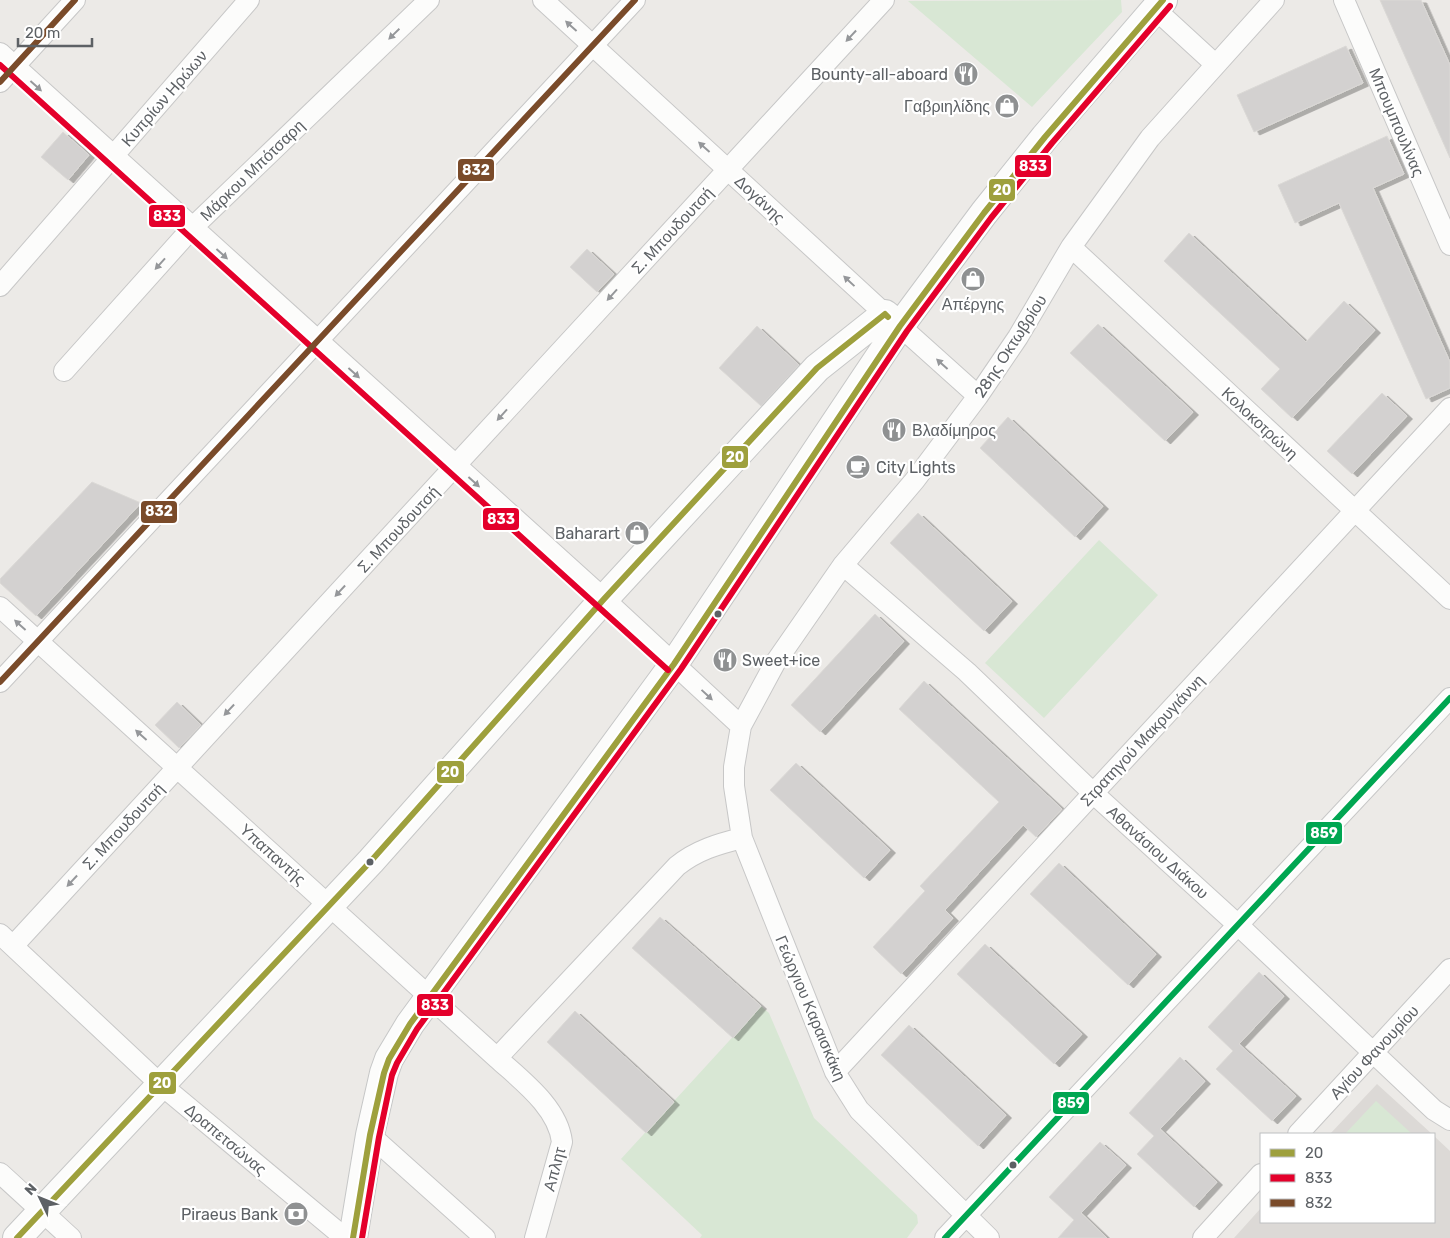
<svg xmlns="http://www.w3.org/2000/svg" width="1450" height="1238" viewBox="0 0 1450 1238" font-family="Rubik,sans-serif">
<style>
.education{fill:#dcd9d6}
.green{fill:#d8e7d4}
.building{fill:#d3d1d0;stroke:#dbd9d6;filter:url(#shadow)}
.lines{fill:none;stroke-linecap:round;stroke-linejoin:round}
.street-casing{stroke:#c7c7c7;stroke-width:22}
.secondary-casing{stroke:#c6c7c7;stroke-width:30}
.street{stroke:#fcfcfb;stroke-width:20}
.secondary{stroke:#fcfcfb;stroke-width:28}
.bus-1-casing{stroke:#fff;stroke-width:10}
.bus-2-casing{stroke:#fff;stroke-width:10}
.bus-3-casing{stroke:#fff;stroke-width:10}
.bus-4-casing{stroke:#fff;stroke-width:10}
.bus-1{stroke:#9ea03d;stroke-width:6}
.bus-2{stroke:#e4002b;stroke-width:6}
.bus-3{stroke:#7a4b2a;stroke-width:6}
.bus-4{stroke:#00a651;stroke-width:6}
.oneway{fill:#95979a}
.bus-dot{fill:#5d6165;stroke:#fff;stroke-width:2}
.labels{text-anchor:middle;stroke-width:4.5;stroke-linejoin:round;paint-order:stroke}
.poi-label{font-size:16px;fill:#5d6165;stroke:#fff;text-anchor:end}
.street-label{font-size:16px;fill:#5d6165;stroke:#fff}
.line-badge{stroke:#fff;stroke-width:2}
.badge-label{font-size:14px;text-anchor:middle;font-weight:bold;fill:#fff}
</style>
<defs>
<filter id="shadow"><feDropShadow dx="5.5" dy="3" stdDeviation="0" flood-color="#0004"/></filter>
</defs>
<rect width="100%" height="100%" fill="#eceae7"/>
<path class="education" d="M1377,1084l55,50h-102z
M1434,1136l16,15v87h-216l27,-30v14h173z"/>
<path class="green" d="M1121,0l1,12 -90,95 -124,-106z
M1099,540l59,55 -114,123 -59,-55z
M761,1006l8,7 45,105 103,97 1,8 -11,15h-207l2,-3 -81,-76z
M1376,1101l35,32 -1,1h-65z"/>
<path class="building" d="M1380,0h41l29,65v93z
M1346,46l17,37 -109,49 -17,-37z
M63,132l26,23 -21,25 -27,-23z
M1387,136l17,38 -31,14 77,174v26l-24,11 -87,-196 -44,20 -17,-38z
M1189,233l117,109 38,-41 31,29 -83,88 -31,-29 19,-20 -116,-108z
M587,249l27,25 -17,18 -27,-25z
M1098,324l95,88 -28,29 -95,-88z
M757,326l42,39 -38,41 -42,-38z
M1382,393l25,23 -55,58 -25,-23z
M1008,417l95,89 -28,31 -95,-89z
M92,482l49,21 -105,113 -36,-33v-4z
M918,513l94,88 -28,30 -94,-88z
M875,614l29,27 -84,91 -29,-27z
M924,681l138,128 -26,28 -13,-12 -78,85 8,8 -52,56 -28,-27 52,-56 -5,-5 79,-84 -100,-93z
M177,702l24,23 -22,23 -24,-23z
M796,763l94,87 -26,28 -94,-88z
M1059,863l97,91 -28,31 -98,-91z
M660,917l101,89 -28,32 -101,-90z
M985,944l97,90 -28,30 -97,-90z
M1259,972l25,24 -45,48 57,52 -24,25 -56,-52 17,-18 -25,-24z
M575,1011l99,91 -28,31 -99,-91z
M909,1025l97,90 -28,31 -97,-91z
M1180,1057l25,24 -45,48 57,53 -23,25 -57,-53 17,-18 -25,-23z
M1100,1142l26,23 -45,48 26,25h-49l16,-18 -25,-23z"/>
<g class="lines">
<defs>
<path id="street" d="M543,0l342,314
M1344,0l106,245
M1155,9l60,55
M0,53l604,546 137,127
M0,82l75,-82
M1071,247l379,352
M0,286l249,-286
M900,326l78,70
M64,371l129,-144 236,-227
M843,565l124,107 126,121 145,132 196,185 16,10
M0,607l497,451c24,22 61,49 65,84l-27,96
M0,682l635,-682
M0,934l159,149 186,155
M13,946l871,-946
M497,1058l180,-192c20,-16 41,-22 65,-28
M835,1072l615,-664
M1298,1134l152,-165
M370,1135l115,103
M0,1173l71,65
M945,1238l505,-540
M989,1238l-130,-128 -24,-38 -93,-234 -8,-52v-19l7,-41 34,-63 68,-98 72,-85 63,-84 40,-59 53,-90 79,-109 124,-138
M1203,1238l58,-64"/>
<path id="secondary" d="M17,1238l354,-377 233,-262 213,-231 68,-54 15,12
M353,1238l17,-103 14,-62 5,-14 21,-35 264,-360 226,-338 84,-113 61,-76 118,-137"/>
</defs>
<use href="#street" class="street-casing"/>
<use href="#secondary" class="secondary-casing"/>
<use href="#street" class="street"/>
<use href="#secondary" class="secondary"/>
<defs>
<path id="bus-1" d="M17,1238l354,-377 233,-262 213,-231 68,-54 3,3
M353,1238l17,-103 14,-62 5,-14 21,-35 264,-360 226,-338 84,-113 61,-76 118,-137"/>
<path id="bus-2" d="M0,65l668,605
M362,1238l17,-101 13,-62 5,-12 20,-34 264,-360 226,-338 84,-113 61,-75 118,-137"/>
<path id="bus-3" d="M0,82l75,-82
M0,682l635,-682"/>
<path id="bus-4" d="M945,1238l505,-540"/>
</defs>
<use href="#bus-1" class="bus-1-casing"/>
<use href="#bus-2" class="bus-2-casing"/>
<use href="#bus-3" class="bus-3-casing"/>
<use href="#bus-4" class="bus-4-casing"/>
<use href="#bus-1" class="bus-1"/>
<use href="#bus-2" class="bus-2"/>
<use href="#bus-3" class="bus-3"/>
<use href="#bus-4" class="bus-4"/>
</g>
<defs><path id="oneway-solid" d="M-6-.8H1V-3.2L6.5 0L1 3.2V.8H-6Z" transform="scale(1.25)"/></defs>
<g class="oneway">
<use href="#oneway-solid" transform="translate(571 26) rotate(-138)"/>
<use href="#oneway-solid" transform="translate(394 34) rotate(136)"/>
<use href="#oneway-solid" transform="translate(851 36) rotate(133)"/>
<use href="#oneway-solid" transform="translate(36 86) rotate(42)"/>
<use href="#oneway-solid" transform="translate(704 147) rotate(-138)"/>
<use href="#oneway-solid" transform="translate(222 254) rotate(42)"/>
<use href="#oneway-solid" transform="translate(160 264) rotate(132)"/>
<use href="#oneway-solid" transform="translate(849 281) rotate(-137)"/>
<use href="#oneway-solid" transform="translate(612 295) rotate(132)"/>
<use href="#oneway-solid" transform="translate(942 364) rotate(-138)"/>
<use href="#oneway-solid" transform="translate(354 373) rotate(42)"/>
<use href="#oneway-solid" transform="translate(502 415) rotate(132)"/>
<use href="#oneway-solid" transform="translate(474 482) rotate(42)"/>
<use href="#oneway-solid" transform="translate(340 591) rotate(133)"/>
<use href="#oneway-solid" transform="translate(20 625) rotate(-138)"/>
<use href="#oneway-solid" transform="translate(707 695) rotate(43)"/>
<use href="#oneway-solid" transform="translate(229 710) rotate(133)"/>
<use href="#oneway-solid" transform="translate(141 735) rotate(-138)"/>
<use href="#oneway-solid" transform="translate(72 881) rotate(133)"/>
</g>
<defs>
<symbol id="restaurant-disc" viewBox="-11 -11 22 22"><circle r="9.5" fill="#8f9192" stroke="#fff"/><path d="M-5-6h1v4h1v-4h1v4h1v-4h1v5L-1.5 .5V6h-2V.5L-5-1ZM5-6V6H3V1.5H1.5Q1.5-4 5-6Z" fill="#fff"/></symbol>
<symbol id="shop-disc" viewBox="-11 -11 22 22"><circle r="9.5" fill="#8f9192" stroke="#fff"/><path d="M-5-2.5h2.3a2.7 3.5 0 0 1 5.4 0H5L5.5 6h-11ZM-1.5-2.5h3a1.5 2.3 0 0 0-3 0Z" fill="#fff"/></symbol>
<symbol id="cafe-disc" viewBox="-11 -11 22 22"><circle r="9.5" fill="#8f9192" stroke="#fff"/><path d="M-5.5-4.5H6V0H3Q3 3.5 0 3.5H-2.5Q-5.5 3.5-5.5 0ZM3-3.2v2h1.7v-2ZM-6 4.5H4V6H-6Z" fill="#fff"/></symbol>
<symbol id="bank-disc" viewBox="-11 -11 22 22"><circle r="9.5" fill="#8f9192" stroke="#fff"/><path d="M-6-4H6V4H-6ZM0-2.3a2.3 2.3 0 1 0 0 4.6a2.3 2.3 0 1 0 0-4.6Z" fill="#fff"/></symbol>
</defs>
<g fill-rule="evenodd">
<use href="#restaurant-disc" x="952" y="60" width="28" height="28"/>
<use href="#shop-disc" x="993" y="92" width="28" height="28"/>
<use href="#shop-disc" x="959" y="265" width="28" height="28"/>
<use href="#restaurant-disc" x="880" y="416" width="28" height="28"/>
<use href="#cafe-disc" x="844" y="453" width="28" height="28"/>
<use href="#shop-disc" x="623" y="519" width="28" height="28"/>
<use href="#restaurant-disc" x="711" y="646" width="28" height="28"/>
<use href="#bank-disc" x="282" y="1200" width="28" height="28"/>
</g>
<g class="bus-dot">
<circle cx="718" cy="614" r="4.5"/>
<circle cx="370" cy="862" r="4.5"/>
<circle cx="1013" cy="1165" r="4.5"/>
</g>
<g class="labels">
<g class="poi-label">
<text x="948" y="80">Bounty-all-aboard</text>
<text x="990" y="112">Γαβριηλίδης</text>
<text x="973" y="310" text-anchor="middle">Απέργης</text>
<text x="912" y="436" text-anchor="start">Βλαδίμηρος</text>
<text x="876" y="473" text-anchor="start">City Lights</text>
<text x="620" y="539">Baharart</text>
<text x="742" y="666" text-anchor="start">Sweet+ice</text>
<text x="278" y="1220">Piraeus Bank</text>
</g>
<g class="street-label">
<text transform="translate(164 98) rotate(-49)" y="6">Κυπρίων Ηρώων</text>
<text transform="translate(1397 122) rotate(67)" y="6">Μπουμπουλίνας</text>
<text transform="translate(252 170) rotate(-44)" y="6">Μάρκου Μπότσαρη</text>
<text transform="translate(760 199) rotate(43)" y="6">Δογάνης</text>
<text transform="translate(672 230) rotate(-47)" y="6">Σ. Μπουδουτσή</text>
<text transform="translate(1010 346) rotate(-57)" y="6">28ης Οκτωβρίου</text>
<text transform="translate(1260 423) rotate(43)" y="6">Κολοκοτρώνη</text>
<text transform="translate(398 529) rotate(-47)" y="6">Σ. Μπουδουτσή</text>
<text transform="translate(1142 740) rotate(-47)" y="6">Στρατηγού Μακρυγιάννη</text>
<text transform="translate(123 826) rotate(-47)" y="6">Σ. Μπουδουτσή</text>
<text transform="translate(1158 852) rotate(42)" y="6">Αθανάσιου Διάκου</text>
<text transform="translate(273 854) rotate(42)" y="6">Υπαπαντής</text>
<text transform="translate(811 1008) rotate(67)" y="6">Γεώργιου Καραισκάκη</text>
<text transform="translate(1374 1052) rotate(-47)" y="6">Αγίου Φανουρίου</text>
<text transform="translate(226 1139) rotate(40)" y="6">Δραπετσώνας</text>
<text transform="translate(554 1169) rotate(-75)" y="6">Απλητ</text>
</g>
</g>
<g class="line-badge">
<rect x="1014" y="154" width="38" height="24" rx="5" fill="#e4002b"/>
<rect x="457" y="158" width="38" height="24" rx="5" fill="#7a4b2a"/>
<rect x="988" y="178" width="28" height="24" rx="5" fill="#9ea03d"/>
<rect x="148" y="204" width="38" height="24" rx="5" fill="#e4002b"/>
<rect x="721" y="445" width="28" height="24" rx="5" fill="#9ea03d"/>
<rect x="140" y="500" width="38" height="24" rx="5" fill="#7a4b2a"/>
<rect x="482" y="507" width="38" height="24" rx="5" fill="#e4002b"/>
<rect x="436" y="760" width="29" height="24" rx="5" fill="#9ea03d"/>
<rect x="1305" y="821" width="38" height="24" rx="5" fill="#00a651"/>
<rect x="416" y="993" width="38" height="24" rx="5" fill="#e4002b"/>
<rect x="148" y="1071" width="29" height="24" rx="5" fill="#9ea03d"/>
<rect x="1052" y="1091" width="38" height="24" rx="5" fill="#00a651"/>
</g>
<g class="badge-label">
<text x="1033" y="171">833</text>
<text x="476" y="175">832</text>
<text x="1002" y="195">20</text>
<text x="167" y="221">833</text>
<text x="735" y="462">20</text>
<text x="159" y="516">832</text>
<text x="501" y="524">833</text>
<text x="450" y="777">20</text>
<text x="1324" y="838">859</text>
<text x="435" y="1010">833</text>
<text x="162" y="1088">20</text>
<text x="1071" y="1108">859</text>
</g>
<rect x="1260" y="1133" width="175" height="90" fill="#ffffff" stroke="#bec0c1"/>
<rect x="1270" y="1149" width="25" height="8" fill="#9ea03d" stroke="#bec0c1"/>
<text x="1305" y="1158" font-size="15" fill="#5d6165">20</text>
<rect x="1270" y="1174" width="25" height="8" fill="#e4002b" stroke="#bec0c1"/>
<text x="1305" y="1183" font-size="15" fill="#5d6165">833</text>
<rect x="1270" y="1199" width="25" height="8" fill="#7a4b2a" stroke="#bec0c1"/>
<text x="1305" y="1208" font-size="15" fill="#5d6165">832</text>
<g transform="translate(40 1198) rotate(313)" stroke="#ffffff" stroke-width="4" paint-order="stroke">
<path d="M0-4L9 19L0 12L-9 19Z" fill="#5d6165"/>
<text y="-8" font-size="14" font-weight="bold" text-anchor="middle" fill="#5d6165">N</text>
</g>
<path d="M18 38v8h74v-8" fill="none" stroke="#5d6165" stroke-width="2.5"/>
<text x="25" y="38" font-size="15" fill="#5d6165" stroke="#ffffff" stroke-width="4" paint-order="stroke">20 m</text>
</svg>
